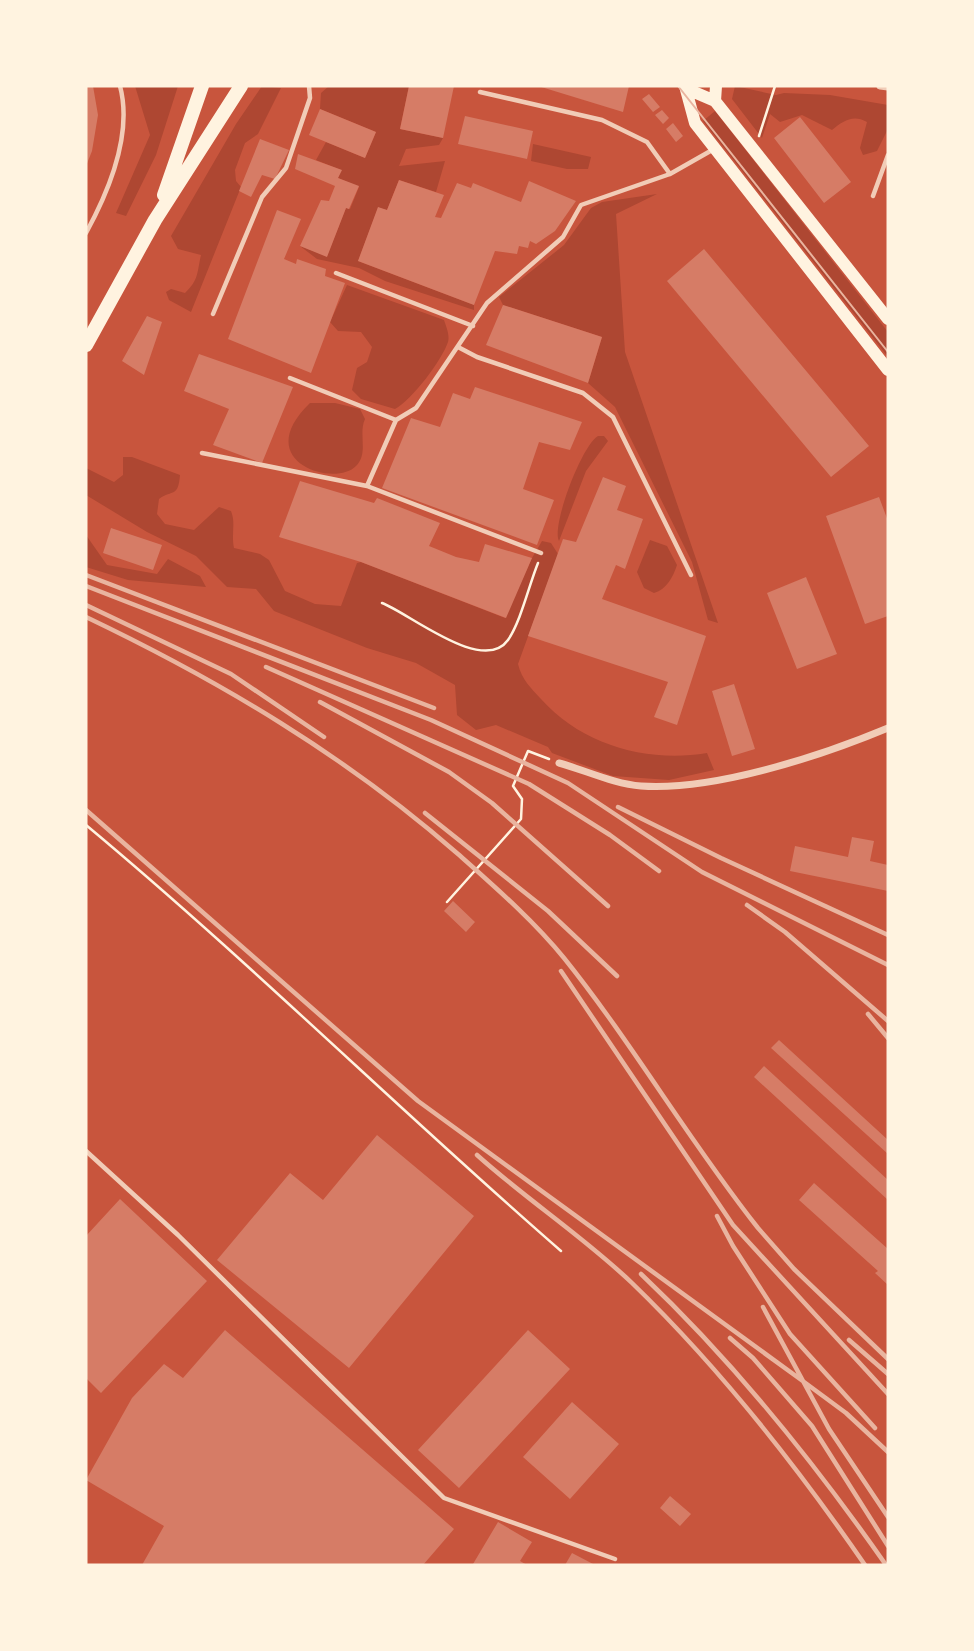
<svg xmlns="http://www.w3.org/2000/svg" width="974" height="1651" viewBox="0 0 974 1651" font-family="'Open Sans',sans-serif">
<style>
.green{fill:#ae4732}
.building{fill:#d67c66}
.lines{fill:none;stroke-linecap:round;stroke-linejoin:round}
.path{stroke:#fff3e0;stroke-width:2.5}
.service{stroke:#f1ccb7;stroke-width:4.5}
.minor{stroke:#f1ccb7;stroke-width:7}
.secondary{stroke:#fff3e0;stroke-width:12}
.primary{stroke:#fff3e0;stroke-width:14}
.tram{stroke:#e9b49f;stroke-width:2}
.rail{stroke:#e9b49f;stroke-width:4.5}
</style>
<rect width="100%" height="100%" fill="#c8553d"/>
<path class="green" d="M135,86h43l-22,69 -30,61 -10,-3 34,-78z
M262,86l19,2 -23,46 -13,9 -10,27 1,11 5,6 -50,125 -22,-12 -3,-8 5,-3 14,4c14,-13 12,-21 16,-38l-23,-6 -7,-13 65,-112z
M329,86h80l-9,43 43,9 -4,7 -33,4 -7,17 46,-5 -9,31 -37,-12 -12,30 -9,-2 -20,53 116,44v5l-89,-29 -26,-13 -42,-9 -17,-13 27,10 19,-48 4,1 9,-22 -21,-9 3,-8 -25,-10 10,-18 39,16 11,-26 -56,-23 1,-16z
M735,86l41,9 8,-2 46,2 58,10v24l-11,22 -14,4 -3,-7 7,-26c-14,-8 -24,-1 -35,8l-30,-15 -22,7 -10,-8 -8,24 -30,-39z
M715,111l173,221v25l-185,-236z
M533,144l58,13 -3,12h-21l-36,-8z
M657,194l-41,20 9,138 93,271 -10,-3 -16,-58 -77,-155 -27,-24 14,-46 -99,-32 -4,-8 65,-52 27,-37 11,-6z
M347,285l97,35c2,6 6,15 4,22 -6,18 -36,58 -53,67l-34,-10 -9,-9 5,-22 10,-6 5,-15 -11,-15 -23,-1 -8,-9z
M310,403h25l25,6 5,10c-7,15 4,34 -9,47 -21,22 -107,-4 -46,-63z
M598,436h6l4,5 -22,30 -27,70c-8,-15 23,-96 39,-105z
M123,457h9l48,18c-2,23 -7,14 -21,24l-2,15 8,10 29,6 25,-23 12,4c5,12 0,23 3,37l26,6 9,6 16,31 30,13 26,2 16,-43 4,-1 144,56 27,-60 10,-17 9,2 7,11 -40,110c4,16 13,24 23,35 41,46 106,64 166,54l7,17 -45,10 -56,-4 -61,-23 -4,-6 -52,-22 -20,5 -19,-15 -2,-30 -39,-22 -49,-15 -93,-37 -18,-22 -29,-2 -31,-31 -49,-24 -61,-37v-27l28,14 9,-7z
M86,535l21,30 50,9 11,-15 32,17 6,11 -78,-7 -42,-13z
M650,540l17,6 10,19c-4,12 -10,24 -23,28l-10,-5 -7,-16z"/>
<path class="building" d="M86,86h7l5,29 -6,36 -6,15z
M409,86h45l-11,52 -43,-9z
M538,86h91l-6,26z
M649,94l11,13 -7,5 -11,-13z
M320,109l56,23 -11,26 -56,-23z
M662,110l7,8 -6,6 -8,-9z
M465,116l68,15 -6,28 -69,-15z
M800,117l51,65 -27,21 -50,-65z
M673,123l10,13 -7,6 -10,-13z
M260,139l29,11 -14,29 -13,-4 -11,22 -12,-6z
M298,154l44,16 -4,8 21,8 -10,23 -3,-1 -19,49 -27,-11 21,-46 8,1 6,-15 -40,-17z
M399,180l45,15 -9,22 6,1 16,-35 14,5 2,-5 48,19 8,-21 47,20 -21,30 -19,13 -6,-3 -2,7 -9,-2 -2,8 -22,-3 -21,54 -116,-44 20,-54 9,3z
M277,210l24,9 -17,40 12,5 1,-5 29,10 -1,7 20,7 -34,90 -83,-34z
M704,249l165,197 -38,31 -164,-196z
M503,305l99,32 -14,46 -102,-38z
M147,316l15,6 -18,53 -22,-14z
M199,354l94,33 -31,76 -49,-18 16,-36 -45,-18z
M475,387l107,35 -12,28 -31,-8 -16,47 31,11 -17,45 -155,-57 29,-70 29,9 13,-34 17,6z
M603,477l23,9 -9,24 26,9 -18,50 -9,-4 -14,34 104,37 -29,89 -23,-8 14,-35 -140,-46 35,-97 13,3z
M300,481l74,22 3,-5 63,25 -11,23 27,11 23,5 6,-18 47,14 -26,60 -145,-56 -82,-25z
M879,497l9,24v95l-23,8 -39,-108z
M111,528l51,17 -9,25 -50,-17z
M806,577l31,77 -40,15 -30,-76z
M734,684l21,65 -23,7 -20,-65z
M852,837l22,4 -4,20 18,4v26l-98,-20 5,-25 53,11z
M453,901l22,21 -9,10 -22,-21z
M779,1040l109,100v14l-117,-106z
M764,1066l124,114v20l-134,-123z
M377,1135l97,81 -125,152 -132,-108 73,-87 33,27z
M814,1183l74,66v36l-13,-12 3,-2 -79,-71z
M120,1199l87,82 -106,112 -15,-15v-142z
M225,1330l229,199 -31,36h-281l22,-39 -78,-46 46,-82 32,-34 19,14z
M528,1330l42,39 -111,119 -41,-38z
M572,1402l47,42 -49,55 -47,-42z
M670,1496l21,18 -11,12 -20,-18z
M498,1522l34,20 -12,19 7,4 -54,-1z
M572,1553l23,12h-30z"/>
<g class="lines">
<path class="path" d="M759,136l16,-50
M382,603c27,10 101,72 126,37 13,-19 21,-55 30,-77
M86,825c163,136 314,286 475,426
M447,902l74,-83 1,-20 -9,-13 15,-35 21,8"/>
<path class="service" d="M480,92l122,28 45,22 23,32
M873,196l15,-41
M86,233c23,-42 47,-98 34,-147
M336,273l137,53
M213,314l49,-117 24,-29 24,-70 -1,-12
M458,347l19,10 106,36 30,24 78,158
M290,378l106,42
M202,453l165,33 29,-66 20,-12 71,-105 76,-66 18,-32 89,-31 44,-25
M367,486l174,67
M86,1151l92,84 266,263 171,61"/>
<path class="minor" d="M880,86l8,1
M559,763c26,7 55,21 82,23 73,5 180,-30 247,-58"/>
<path class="secondary" d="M685,86l10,37 193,247
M687,89l28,12 173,218
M715,101l1,-15"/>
<path class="primary" d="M164,195l38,-109
M86,345l69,-125 86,-134"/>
<path class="tram" d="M678,86l210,266"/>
<path class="rail" d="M86,575l348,133
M86,586l345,134 137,63 134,89 186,93
M86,605l145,69 93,63
M86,617c134,64 260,139 372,237 37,33 75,66 106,104 69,86 125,183 194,270l36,41 94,90
M266,667l263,117 81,51 49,36
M320,702l129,70 43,31 116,103
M618,807l103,51 167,77
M86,810l332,291 382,278 46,34 42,39
M425,813l123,98 69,65
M747,905l38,27 103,89
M561,971l172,254 155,169
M868,1014l20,24
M477,1155c50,45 107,82 155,128 88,85 164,182 233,282
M717,1216l16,30 57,88 85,94
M641,1274c92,87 173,188 245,291
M763,1307l66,122 59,88
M730,1338l23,20 59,68 76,120
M849,1340l39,34"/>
</g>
<rect width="974" height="1651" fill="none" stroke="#fff3e0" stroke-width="175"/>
</svg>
